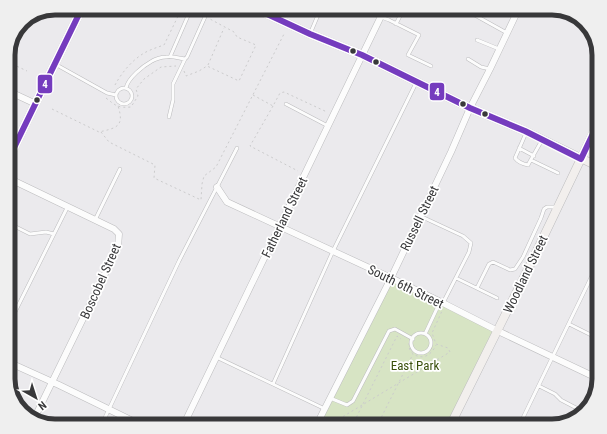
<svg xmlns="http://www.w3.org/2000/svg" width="607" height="434" viewBox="0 0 607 434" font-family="'Roboto Condensed',sans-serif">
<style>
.green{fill:#d7e4c4}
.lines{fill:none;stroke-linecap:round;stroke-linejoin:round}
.lane-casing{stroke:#bcbcbe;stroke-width:4}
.street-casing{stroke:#bcbcbe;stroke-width:7}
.secondary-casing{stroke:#bcbcbe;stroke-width:9}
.path{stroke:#cbcbcc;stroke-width:1;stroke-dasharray:2 3;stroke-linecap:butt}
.lane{stroke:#fcfcfc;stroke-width:3}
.street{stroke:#fcfcfc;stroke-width:6}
.secondary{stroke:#f2efed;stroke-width:8}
.bus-1-casing{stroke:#fff;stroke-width:9}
.bus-1{stroke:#753cbe;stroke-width:6}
.bus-dot{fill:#38383a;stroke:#fff;stroke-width:1.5}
.labels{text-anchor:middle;stroke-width:3.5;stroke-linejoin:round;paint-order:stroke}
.street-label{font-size:13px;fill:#38383a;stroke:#fff}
.park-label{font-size:13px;fill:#3b510e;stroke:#fff}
.rim{fill:none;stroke:#38383a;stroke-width:5}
.line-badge{stroke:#fff;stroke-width:1.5}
.badge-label{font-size:11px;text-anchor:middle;font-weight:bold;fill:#fff}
</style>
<rect width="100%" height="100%" fill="#ebeaed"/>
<path class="green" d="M391,278l107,53 -46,95h-134z"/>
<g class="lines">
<defs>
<path id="lane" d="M429,8h1
M462,8l45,25
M381,17l8,3 30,15 -11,20 23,11
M396,24l8,-16
M310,34l11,-26
M477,40l22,9
M170,57l21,-48 2,-1
M468,59l13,8 9,2
M55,64l52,29 9,2
M116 96a8 8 0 1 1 16 0a8 8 0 1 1-16 0Z
M126,88c2,-10 17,-22 26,-27 3,-2 10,-4 14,-4 7,-1 12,1 19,2l2,-2 22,-49
M286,104l42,22
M169,117l4,-17v-16l12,-25
M526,133l-11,25c3,4 8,6 13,7l1,-2 13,-23
M519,148l15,8
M531,160l27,13
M420,216l43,20 8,7 -2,9 -26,51
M95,220l25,-51
M16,227l14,7 16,-2 8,2
M456,278l41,20
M477,288l12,-24 4,-2 17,8 5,-1 8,-12 18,-39 3,-9 3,-2h10
M569,324l30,15
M8,326l60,-120
M411 343a10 10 0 1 1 20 0a10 10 0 1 1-20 0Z
M425,334l15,-32
M216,357l109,52
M273,384l60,-133 83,-168
M539,386l16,8 6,6 21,11
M330,398l17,7 6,-4 36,-70 6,-2 18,10
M101,426l78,-165 58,-113
M519,426l80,-165"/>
<path id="street" d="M8,91l28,13
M8,178l106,51 5,5 -1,13 -84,172
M217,187l10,15 164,76 52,25 55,28 101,48
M8,362l51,23 84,41
M183,426l202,-418
M316,426l75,-148 60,-126 19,-44 20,-39 29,-61"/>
<path id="secondary" d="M254,8l56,26 52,21 108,53 55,23 74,36
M8,160l74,-152
M450,426l81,-163 68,-142"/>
</defs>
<use href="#lane" class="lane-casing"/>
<use href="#street" class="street-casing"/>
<use href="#secondary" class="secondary-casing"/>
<path class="path" d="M22,24l21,-7 3,-2 -1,-3
M8,62l19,9
M208,65l16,-37
M184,71l2,5 13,-5 8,-5 32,15 17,-36 -19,-8 -3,-5 -24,-13
M115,85c7,-13 18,-26 31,-33 6,-3 12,-5 18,-7l18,-37
M253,95l20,11 7,-13 4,-1 43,20
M106,98c10,8 12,10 25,9l7,-11 -2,-7 8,-10 17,-12 15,-1
M273,106l-23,40 48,25
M52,109l47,23c17,-4 26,-5 19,-26
M101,132l8,10 46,23 -1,13 47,22 1,-16 2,-8 12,-9 68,-133
M409,343c0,3 0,5 1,7 1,2 3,4 5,5 9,5 17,-1 21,-10
M336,426l-2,-4 116,-70 -2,-4 -12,-4 -4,-11 10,-22
M352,426l45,-90 4,3
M377,426l36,-72"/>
<use href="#lane" class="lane"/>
<use href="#street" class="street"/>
<use href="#secondary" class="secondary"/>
<defs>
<path id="bus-1" d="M254,8l56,26 52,21 108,53 55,23 56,28 18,-38
M8,160l74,-152"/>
</defs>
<use href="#bus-1" class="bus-1-casing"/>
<use href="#bus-1" class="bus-1"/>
</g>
<g class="bus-dot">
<circle cx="353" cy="51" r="3.5"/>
<circle cx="376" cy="62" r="3.5"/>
<circle cx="37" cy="100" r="3.5"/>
<circle cx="463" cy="104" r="3.5"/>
<circle cx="485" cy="114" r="3.5"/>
</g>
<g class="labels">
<g class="street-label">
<text transform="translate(284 217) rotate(-64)" y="5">Fatherland Street</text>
<text transform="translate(419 218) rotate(-64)" y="5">Russell Street</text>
<text transform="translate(525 274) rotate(-64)" y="5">Woodland Street</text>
<text transform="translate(100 281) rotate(-66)" y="5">Boscobel Street</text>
<text transform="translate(406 286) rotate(26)" y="5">South 6th Street</text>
</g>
<g class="park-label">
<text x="415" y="370">East Park</text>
</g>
</g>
<path d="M0 0H607V434H0ZM55 15H552A40 40 0 0 1 592 55V379A40 40 0 0 1 552 419H55A40 40 0 0 1 15 379V55A40 40 0 0 1 55 15Z" fill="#efefef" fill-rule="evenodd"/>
<path class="rim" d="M55 15H552A40 40 0 0 1 592 55V379A40 40 0 0 1 552 419H55A40 40 0 0 1 15 379V55A40 40 0 0 1 55 15Z"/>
<g class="line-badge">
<rect x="37" y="74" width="16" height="20" rx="4" fill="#753cbe"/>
<rect x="429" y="82" width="16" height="19" rx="4" fill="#753cbe"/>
</g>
<g class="badge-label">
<text x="45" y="88">4</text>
<text x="437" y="96">4</text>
</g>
<g transform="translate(36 398) rotate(141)" stroke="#ffffff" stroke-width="3" paint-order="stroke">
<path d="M0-3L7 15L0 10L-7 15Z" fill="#38383a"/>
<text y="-6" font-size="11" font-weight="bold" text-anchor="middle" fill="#38383a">N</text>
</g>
</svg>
